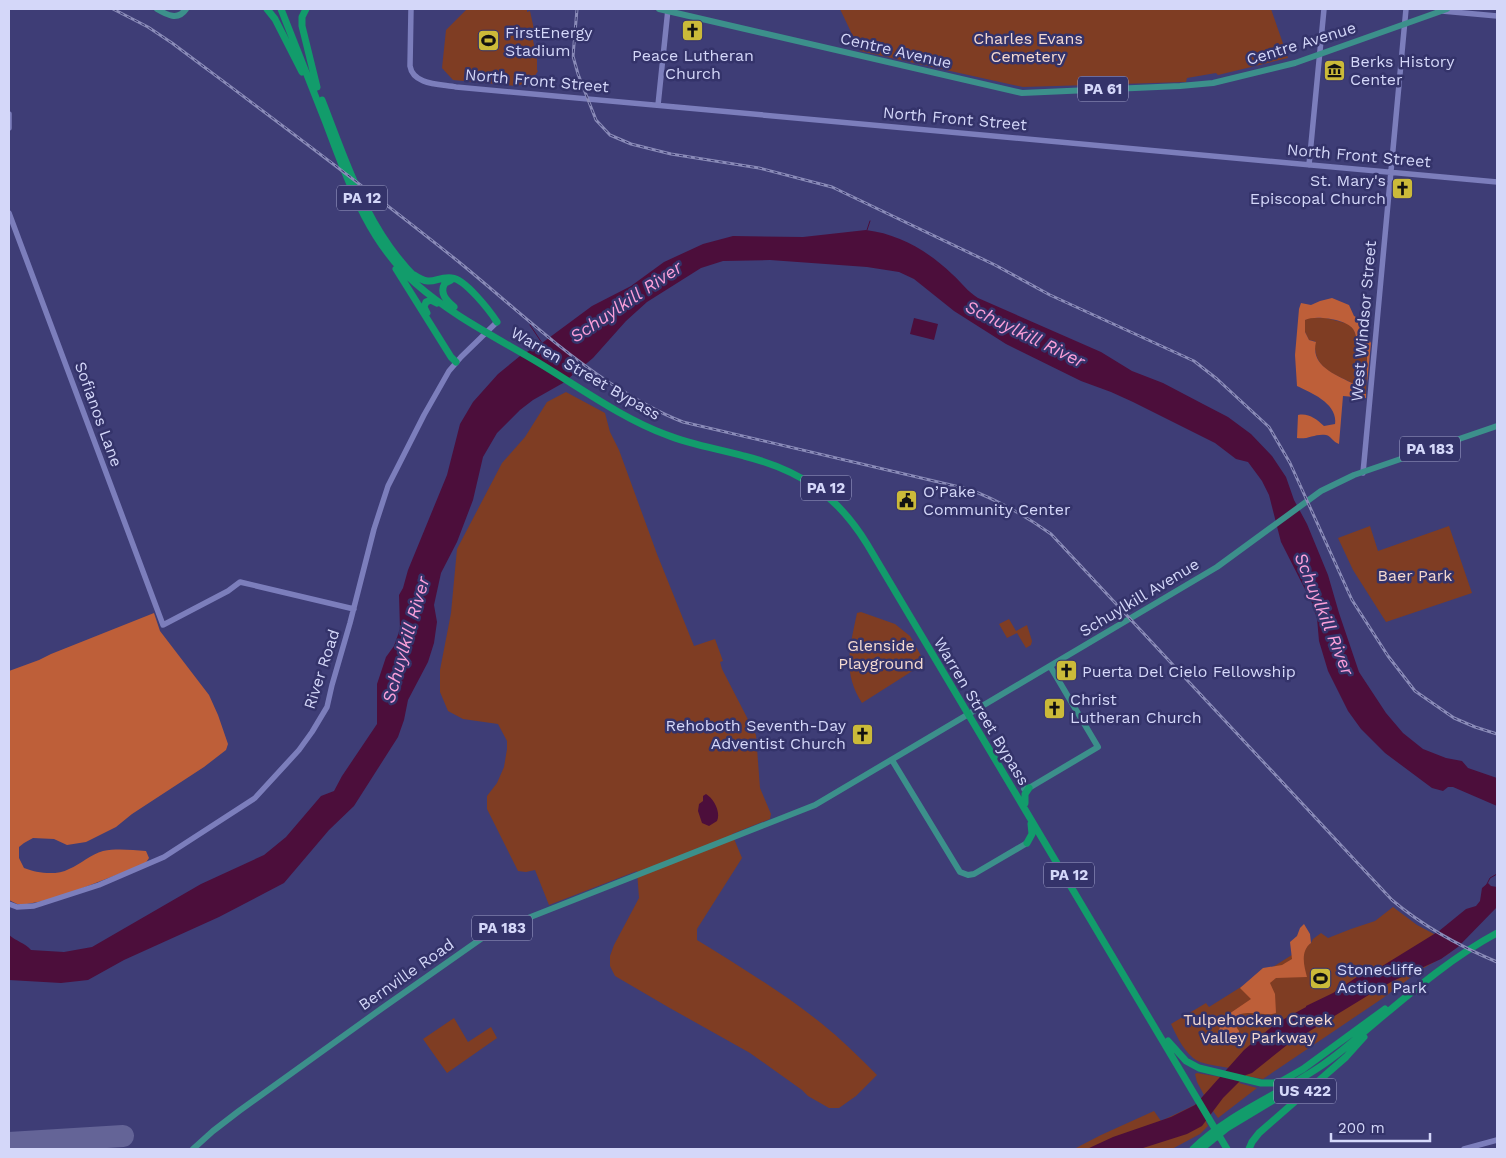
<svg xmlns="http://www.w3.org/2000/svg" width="1506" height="1158" viewBox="0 0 1506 1158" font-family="'Work Sans',sans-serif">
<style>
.green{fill:#7f3d23}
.forest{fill:#be5f39}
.water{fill:#4c0e3b}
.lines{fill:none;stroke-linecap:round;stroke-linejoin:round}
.stream{stroke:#4c0e3b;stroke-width:1}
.taxiway{stroke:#646497;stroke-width:9}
.runway{stroke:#646497;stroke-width:22}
.secondary{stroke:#7c7ebc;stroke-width:5.5}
.primary{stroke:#3c908b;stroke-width:6}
.highway{stroke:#129c6b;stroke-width:7}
.rail-casing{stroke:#8a8bb8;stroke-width:3}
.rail{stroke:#34336a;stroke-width:1;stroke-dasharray:4;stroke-linecap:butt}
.labels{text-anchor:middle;stroke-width:5;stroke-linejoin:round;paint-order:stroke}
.shield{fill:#34336a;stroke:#a4a6ce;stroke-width:1}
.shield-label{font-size:15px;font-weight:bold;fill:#d4d7f9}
.poi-label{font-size:16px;fill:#d4d7f9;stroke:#34336a;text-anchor:start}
.park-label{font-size:16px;fill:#f4d9d0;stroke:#34336a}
.street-label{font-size:16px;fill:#d4d7f9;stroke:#34336a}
.water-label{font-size:18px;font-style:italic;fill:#fa9fd9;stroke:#34336a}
</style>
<rect width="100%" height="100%" fill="#3e3d76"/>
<path class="green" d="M467,9h60v3l3,-1 5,23 -3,1 5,25v10l1,1 -8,12 -1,-1 -12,4 -64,-6 -11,-12 4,-38z
M840,9h431l17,49 -70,17 -2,-2 -29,5 -1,4 -163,5 -163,-36z
M1308,318h18l23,6 5,6 5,14 8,8 -1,42 -10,-1 -2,-9c-21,-11 -41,-15 -39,-43l-6,-1 -4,-8v-12z
M566,392l39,21 5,19 9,18 38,104 37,92 21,-7 8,22 -3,1 2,7 34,66 4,53 11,26 -1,5 -38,15 10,24 -45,71v11c42,26 85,52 124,83 20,16 38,34 56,52l-21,21 -17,12h-10l-21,-12 -6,-6 -52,-37 -82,-46 -53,-31 -5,-10v-10l4,-11 25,-47 -2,-27 -88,34 -14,-35 -9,2 -8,-1 -31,-62v-13l10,-13 7,-16 3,-18v-8l-9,-17 -35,-5 -15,-8 -8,-19v-22l11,-57 6,-64 45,-86 23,-26 22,-35z
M1370,526l8,25 71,-25 23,67 -86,29 -33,-52 -15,-32z
M861,612l34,12 15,12 15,27 -63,40c-20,-31 -12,-56 -5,-90z
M1009,619l7,12 11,-6 5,16 -1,4 -5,3 -9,-15 -10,5 -8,-14z
M1393,907l24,18 17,9 16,19 -28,16 -39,29 -120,81 -17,-3 -7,7 18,5 -39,30 -5,-7 -7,11 2,4 -8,8 -28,15h-98l27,-14 53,-24 7,10 34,-16 9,-10 -7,-13 -2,-8 2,-1 23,4 9,-9c-9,-2 -20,-3 -29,-6 -14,-6 -23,-25 -29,-38l35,-21 3,4 102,-64 2,-4 8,-6 7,5 23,-9 24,-8z
M454,1018l14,24 23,-15 6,11 -50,35 -24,-34z"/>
<path class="forest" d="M1332,298l17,7 5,11 6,3 5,5 -1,7 7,12 -4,40v-31c-3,-3 -6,-5 -8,-9 -3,-4 -3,-10 -6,-14 -7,-10 -38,-14 -48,-9v12l4,8 7,2c-6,24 20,33 38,42l2,9 10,1v4l-23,-2 -4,48c-6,-2 -8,-8 -13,-9 -10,-2 -19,5 -29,3l1,-23c11,-2 18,4 26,11l11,-2c3,-20 -23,-31 -38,-38l-2,-31 4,-46 2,-6 10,2 9,-4z
M154,613l6,18 49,64 9,20 10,29 -2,6 -22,17 -72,47 -16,13 -30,15 -19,3 -13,-6 -21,-1 -9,5 -5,4v11l5,10c13,5 32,8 45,1 12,-5 22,-15 34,-18 14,-3 29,-1 43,0l3,7 -4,6 -91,35 -27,5h-10l-8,-4v-229l30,-11 12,-6z
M1304,924l6,10 1,9c-11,8 -7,23 -4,34l-31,1 -6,5 5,11 1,19c-12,5 -35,-8 -48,10l1,2h6l4,6v2l-14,7 -6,-10 4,-12 28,-19 -11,-11 23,-20 19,-3 10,-6 -2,-17 7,-6 3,-8z"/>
<path class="water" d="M866,230c33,4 62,21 86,44 9,8 16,18 26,24l123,54 31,19 31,12 40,21 25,13 23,17 21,22 14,21 8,23 13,24 21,51 11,38 20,59 27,41 17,20 20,16 23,9 16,3 6,7 29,10v28l-44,-19h-5l-5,4 -11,-3 -47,-35 -24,-24 -13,-18 -20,-40 -9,-30 -2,-23 -5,-15 -31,-61 -12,-47 -7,-14 -14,-19 -12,-3 -21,-16 -82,-41 -22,-10 -30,-11 -75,-37 -52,-33 -40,-32 -15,-7 -32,-5 -97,-7 -47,1 -22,7 -54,34 -21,19 -33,37 -30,25 -30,17 -13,10 -23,23 -14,24 -10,43 -16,42 -16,31 -7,32 3,17 -3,21 -6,19 -20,38 -4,20 -6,17 -44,69 -25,24 -45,53 -65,34 -95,43 -36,20 -27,3 -52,-3v-45c7,6 16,8 22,15l33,2 28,-5 109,-63 63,-29 22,-18 35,-41 13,-5 8,-15 35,-52v-40l9,-27 8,-11 6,-17 -1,-34 4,-7 5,-18 39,-95 13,-51 13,-22 25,-28 22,-18 22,-13 50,-37 39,-20 33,-24 39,-18 30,-8 70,1z
M914,318l24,6 -4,16 -24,-6z
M706,794c8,5 15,18 11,27l-8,5 -7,-3 -4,-12 1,-7 4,-3v-5z
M1488,883l3,3 6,1v20l-39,40 -17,12 -50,23 -19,11 -85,52 -35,28 -6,2 -23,23 -21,28 -15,8 -47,15h-53l26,-12 58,-20 24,-12 49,-55 31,-26 31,-17v-1l27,-13 24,-16 22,-9 60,-37 27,-22 10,-3 4,-5 2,-13z"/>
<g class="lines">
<path class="stream" d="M867,230l3,-9
M530,325l12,18
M1486,886l4,-8 7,-4"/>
<path class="taxiway" d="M64,1140l8,4 4,5"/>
<path class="runway" d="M9,1143l114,-7"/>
<path class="secondary" d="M411,9l-1,57c3,19 30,18 46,21l1041,95
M1442,11l55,5
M658,105l10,-96
M9,114v14
M1309,165l15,-156
M9,213l154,412 65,-34 12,-9 114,27
M1363,473l43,-464
M9,904l8,3 17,-1 65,-21 65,-28 91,-59 44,-48 13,-18 15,-25 5,-22 18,-62 24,-94 14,-43 36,-71 25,-44 12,-14 36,-35
M1464,1149l33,-9"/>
<path class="primary" d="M157,9c10,6 21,12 29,0
M659,9l363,84 158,-7 33,-3 82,-20 152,-54
M892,760l68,112 8,3 6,-1 53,-31
M1024,789l5,-1 69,-41 -48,-81
M193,1149l20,-18 26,-20 142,-102 104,-73 15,-7 315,-124 402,-238 104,-76 33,-16 143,-49"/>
<path class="highway" d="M267,9l8,10 27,53
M281,9c15,38 30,76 45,114 22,58 41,117 89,160 36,32 82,55 124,80 40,24 84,56 128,72 25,10 52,14 77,21 56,14 93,39 123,88l360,605
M306,9l-4,8v9l15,61
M322,100c25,64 45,130 95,179
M396,269l55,88 5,5
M414,275c19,13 21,1 38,3 13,1 38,33 45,44
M451,280l-6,3c-6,10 1,17 9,24
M427,313l-3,-6 2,-5 5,-2 6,3
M1025,803v-9l4,-6
M1027,843l5,-9 -1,-10
M1168,1041l18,20 13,7 62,15h13l8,-2 21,-12 82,-60
M1193,1149c38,-37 88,-55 131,-85 19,-13 36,-29 53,-43 38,-32 77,-65 120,-88
M1201,1149l26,-21 50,-30
M1249,1149l3,-7 7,-9 87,-76 18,-20"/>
<defs>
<path id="rail" d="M113,9l35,18 24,16c95,71 190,141 282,215 52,42 100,88 156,125 24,15 47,29 73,39l285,67c30,11 56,26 83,45l341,366c32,27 67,46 105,62
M577,9l-4,47 5,18 18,46 14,15 21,9 40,10 88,14 73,19 163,78 55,30 144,66 23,18 52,48 21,36 62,137 36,56 27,35 39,27 21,9 22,7"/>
</defs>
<use href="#rail" class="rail-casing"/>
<use href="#rail" class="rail"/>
</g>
<defs>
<symbol id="church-square" viewBox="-11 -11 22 22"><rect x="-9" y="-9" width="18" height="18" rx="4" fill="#cbba39" stroke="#34336a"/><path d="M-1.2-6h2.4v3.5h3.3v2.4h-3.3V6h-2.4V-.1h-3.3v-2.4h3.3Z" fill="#111"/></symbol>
<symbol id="stadium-square" viewBox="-11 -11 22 22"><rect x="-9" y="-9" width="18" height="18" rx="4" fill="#cbba39" stroke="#34336a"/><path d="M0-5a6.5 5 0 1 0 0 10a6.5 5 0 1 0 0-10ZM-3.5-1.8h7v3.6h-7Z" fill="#111"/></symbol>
<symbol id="museum-square" viewBox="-11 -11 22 22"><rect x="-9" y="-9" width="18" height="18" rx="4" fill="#cbba39" stroke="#34336a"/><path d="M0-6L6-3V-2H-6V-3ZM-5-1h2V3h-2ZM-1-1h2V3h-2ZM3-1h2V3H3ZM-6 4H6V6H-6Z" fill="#111"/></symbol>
<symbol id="civic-square" viewBox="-11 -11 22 22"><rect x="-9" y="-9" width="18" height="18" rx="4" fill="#cbba39" stroke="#34336a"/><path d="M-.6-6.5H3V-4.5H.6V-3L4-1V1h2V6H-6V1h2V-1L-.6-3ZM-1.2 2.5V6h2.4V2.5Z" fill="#111"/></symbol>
</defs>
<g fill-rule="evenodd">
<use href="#church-square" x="680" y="18" width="25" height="25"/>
<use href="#stadium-square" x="476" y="28" width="25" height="25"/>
<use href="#museum-square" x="1322" y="58" width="25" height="25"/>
<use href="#church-square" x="1390" y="176" width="25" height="25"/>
<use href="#civic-square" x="894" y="488" width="25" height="25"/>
<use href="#church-square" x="1054" y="658" width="25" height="25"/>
<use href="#church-square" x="1042" y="696" width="25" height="25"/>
<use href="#church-square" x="850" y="722" width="25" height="25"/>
<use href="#stadium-square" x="1308" y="966" width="25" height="25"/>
</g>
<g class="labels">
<g class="shield">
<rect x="1078" y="76.5" width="50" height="25" rx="4"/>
<rect x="337" y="185.5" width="50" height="25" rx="4"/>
<rect x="1400" y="436.5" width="60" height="25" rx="4"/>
<rect x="801" y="475.5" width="50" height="25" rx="4"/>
<rect x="1044" y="862.5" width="50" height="25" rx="4"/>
<rect x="472" y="915.5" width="60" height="25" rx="4"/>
<rect x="1274" y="1078.5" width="62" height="25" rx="4"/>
</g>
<g class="shield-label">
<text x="1103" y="94">PA 61</text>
<text x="362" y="203">PA 12</text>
<text x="1430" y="454">PA 183</text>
<text x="826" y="493">PA 12</text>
<text x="1069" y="880">PA 12</text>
<text x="502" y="933">PA 183</text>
<text x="1305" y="1096">US 422</text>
</g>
<g class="poi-label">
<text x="505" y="38">FirstEnergy<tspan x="505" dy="18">Stadium</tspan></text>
<text x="693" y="61" text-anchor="middle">Peace Lutheran<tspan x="693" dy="18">Church</tspan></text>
<text x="1350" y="67">Berks History<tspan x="1350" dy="18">Center</tspan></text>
<text x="1386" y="186" text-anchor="end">St. Mary's<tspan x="1386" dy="18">Episcopal Church</tspan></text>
<text x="923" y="497">O’Pake<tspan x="923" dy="18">Community Center</tspan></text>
<text x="1082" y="677">Puerta Del Cielo Fellowship</text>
<text x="1070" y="705">Christ<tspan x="1070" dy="18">Lutheran Church</tspan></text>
<text x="846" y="731" text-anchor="end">Rehoboth Seventh-Day<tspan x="846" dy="18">Adventist Church</tspan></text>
<text x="1337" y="975">Stonecliffe<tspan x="1337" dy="18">Action Park</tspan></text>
</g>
<g class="park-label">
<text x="1028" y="44">Charles Evans<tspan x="1028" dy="18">Cemetery</tspan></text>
<text x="1415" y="581">Baer Park</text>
<text x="881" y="651">Glenside<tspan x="881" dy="18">Playground</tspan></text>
<text x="1258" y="1025">Tulpehocken Creek<tspan x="1258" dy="18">Valley Parkway</tspan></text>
</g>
<g class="street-label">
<text transform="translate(1301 43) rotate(-17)" y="6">Centre Avenue</text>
<text transform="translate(896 50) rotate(13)" y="6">Centre Avenue</text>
<text transform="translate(537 80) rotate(5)" y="6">North Front Street</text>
<text transform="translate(955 118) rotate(5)" y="6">North Front Street</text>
<text transform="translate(1359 155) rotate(5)" y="6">North Front Street</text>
<text transform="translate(1363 321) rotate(-85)" y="6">West Windsor Street</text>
<text transform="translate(586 373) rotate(30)" y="6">Warren Street Bypass</text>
<text transform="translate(99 414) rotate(70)" y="6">Sofianos Lane</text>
<text transform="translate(1139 597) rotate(-31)" y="6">Schuylkill Avenue</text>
<text transform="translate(321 669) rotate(-72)" y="6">River Road</text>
<text transform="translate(982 711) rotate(59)" y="6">Warren Street Bypass</text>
<text transform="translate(406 974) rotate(-35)" y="6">Bernville Road</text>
</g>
<g class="water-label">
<text transform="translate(626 302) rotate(-34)" y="6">Schuylkill River</text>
<text transform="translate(1025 334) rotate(26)" y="6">Schuylkill River</text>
<text transform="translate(1324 614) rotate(68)" y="6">Schuylkill River</text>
<text transform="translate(406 640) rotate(-74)" y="6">Schuylkill River</text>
</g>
</g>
<rect width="1506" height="1158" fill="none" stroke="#d4d7f9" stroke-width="20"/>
<path d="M1331 1133v8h99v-8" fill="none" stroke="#d4d7f9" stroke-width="2.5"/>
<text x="1338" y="1133" font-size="15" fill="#d4d7f9" stroke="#34336a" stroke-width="4" paint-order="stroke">200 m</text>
</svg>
